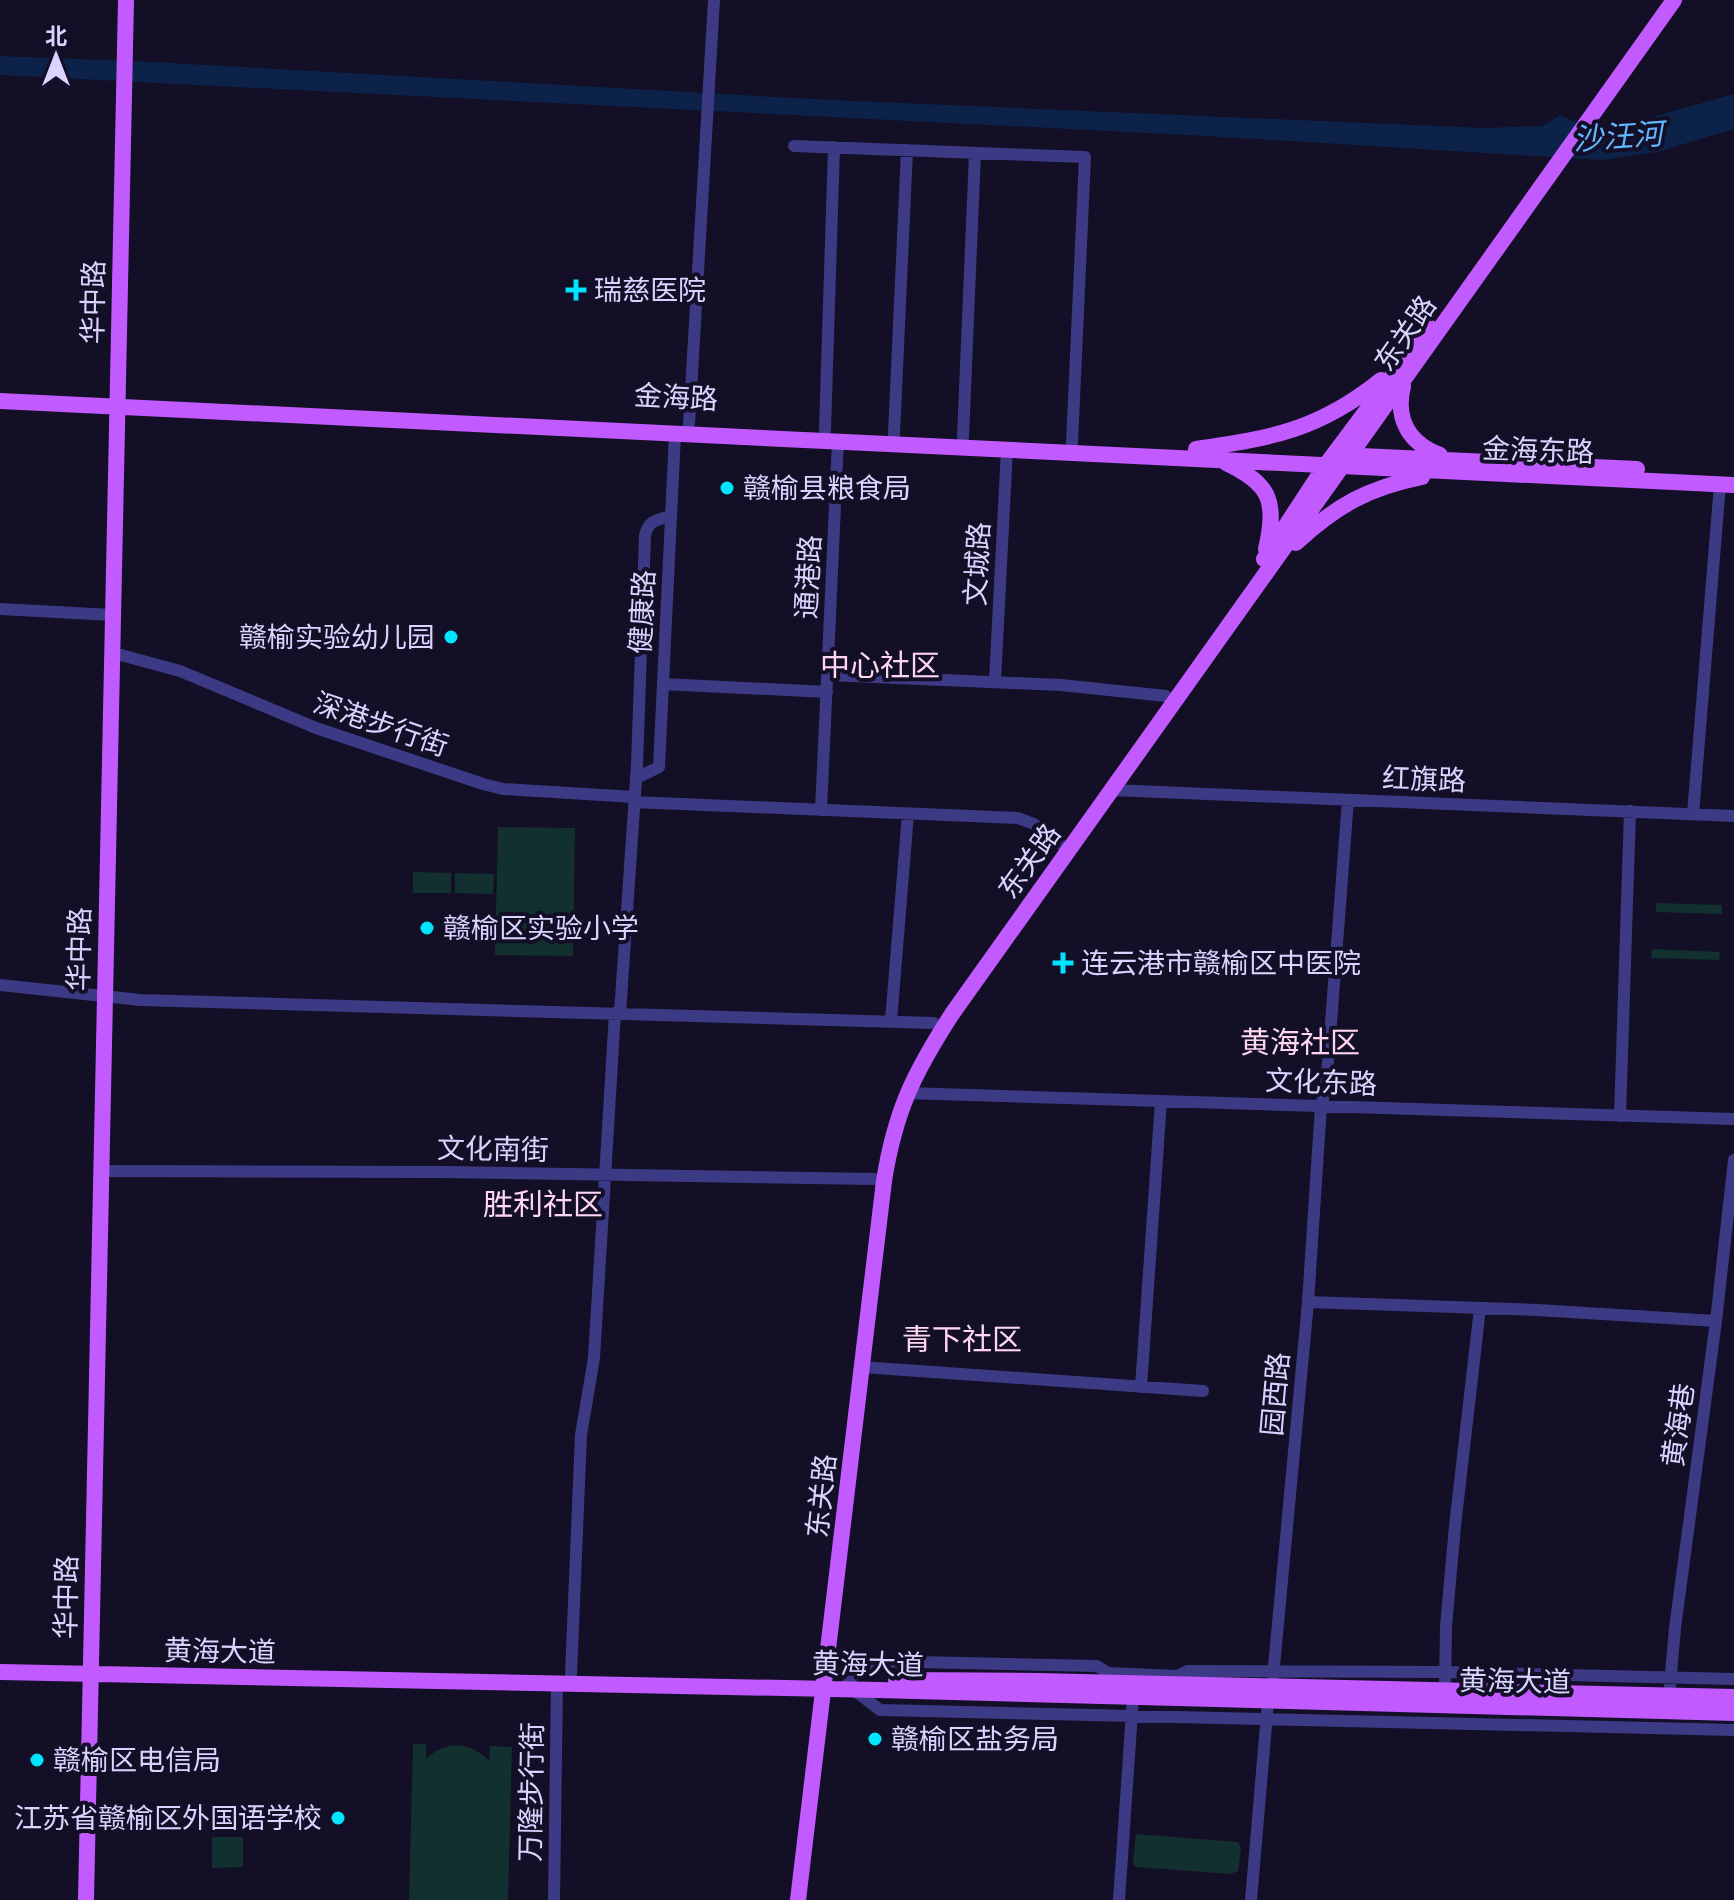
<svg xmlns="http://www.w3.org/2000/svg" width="1734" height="1900" viewBox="0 0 1734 1900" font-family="Jost,'Noto Sans SC',sans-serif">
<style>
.green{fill:#12302f}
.water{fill:#0c2248}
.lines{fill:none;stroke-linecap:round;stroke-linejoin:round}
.minor{stroke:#3d3a85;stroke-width:12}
.major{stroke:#c25bff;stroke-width:16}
.poi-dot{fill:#00e5ff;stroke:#130f26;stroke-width:3}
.labels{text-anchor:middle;stroke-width:8;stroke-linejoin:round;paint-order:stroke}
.poi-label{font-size:28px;fill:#d9d4ff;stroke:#130f26;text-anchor:start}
.street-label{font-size:28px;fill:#d9d4ff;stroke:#130f26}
.water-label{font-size:30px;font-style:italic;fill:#62b6ff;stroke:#130f26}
.neighbourhood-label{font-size:30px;fill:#ffd6f0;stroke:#130f26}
</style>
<rect width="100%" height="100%" fill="#130f26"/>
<path class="green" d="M498,827l77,1 -2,128 -78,-1z
M413,872l38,1v20h-38z
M455,873l39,1 -1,20 -38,-1z
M1656,903l66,2v9l-66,-2z
M1652,949l68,3 -1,8 -68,-2z
M413,1744h13v15c20,-19 44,-18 63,2l1,-15 22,1 -4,153h-99z
M1136,1834l102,8 3,6 -3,23 -7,3 -94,-7 -4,-3z
M212,1837h31v30l-31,1z"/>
<path class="water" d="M0,56l152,6 679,38 652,28 60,-2 17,-11 34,15 8,1 132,-37v35l-77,23 -55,8 -395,-24 -1207,-61z"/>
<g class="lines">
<path class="minor" d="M794,146l291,11 -13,286
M689,424l25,-424
M825,430l9,-283
M894,434l13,-284
M963,437l12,-284
M0,609l112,6
M121,655l59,16 136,57 167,56 20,5 131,8
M828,675l233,10 105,11
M995,681l12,-232
M663,684l164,8
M636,778l23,-11 16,-333
M1112,790l622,26
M634,802l384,16 16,6 26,20
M821,810l17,-369
M1693,814l27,-330
M0,985l140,15 794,23
M620,1013l17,-248 8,-229c3,-15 11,-16 26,-20
M891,1021l17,-207
M906,1093l828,26
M1620,1116l10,-305
M110,1171l331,1 433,7
M1308,1302l229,8 179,11
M862,1367l341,24
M1141,1387l20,-286
M571,1674l10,-239 13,-77 21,-345
M1273,1677l35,-375 13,-196 5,-18 22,-288
M849,1679l23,-18 225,5 11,7 69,3 10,-5 259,1 288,7
M1670,1685l5,-57 41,-307 18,-161
M854,1690l26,20 854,20
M1445,1691l1,-65 9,-100 25,-218
M554,1900l3,-216
M1119,1900l14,-202
M1251,1900l17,-198"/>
<path class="major" d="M1403,386c-8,33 6,57 37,69
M0,401l1734,84
M1196,449c76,-11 123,-19 185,-69
M1340,455l297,14
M1226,463c45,21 51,39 40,86
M1296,543c41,-38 72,-55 126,-66
M1264,559l61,-93 104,-139
M0,1672l878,18 856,23
M896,1680l142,1 696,16
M86,1900l40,-1900
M798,1900l86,-719c11,-70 30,-108 68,-167l722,-1014"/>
</g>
<g class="poi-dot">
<path d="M572 278h8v8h8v8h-8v8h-8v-8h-8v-8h8z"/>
<circle cx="727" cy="488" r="8"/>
<circle cx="451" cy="637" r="8"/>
<circle cx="427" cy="928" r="8"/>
<path d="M1059 951h8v8h8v8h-8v8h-8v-8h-8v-8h8z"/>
<circle cx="875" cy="1739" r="8"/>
<circle cx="37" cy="1760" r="8"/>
<circle cx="338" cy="1818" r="8"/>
</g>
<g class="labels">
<g class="poi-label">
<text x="594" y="300">瑞慈医院</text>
<text x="743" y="498">赣榆县粮食局</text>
<text x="435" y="647" text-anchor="end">赣榆实验幼儿园</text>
<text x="443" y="938">赣榆区实验小学</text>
<text x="1081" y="973">连云港市赣榆区中医院</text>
<text x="891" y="1749">赣榆区盐务局</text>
<text x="53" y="1770">赣榆区电信局</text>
<text x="322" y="1828" text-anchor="end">江苏省赣榆区外国语学校</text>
</g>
<g class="street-label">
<text transform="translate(93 302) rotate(-89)" y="10">华中路</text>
<text transform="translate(1405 333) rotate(-55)" y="10">东关路</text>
<text transform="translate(676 397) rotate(3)" y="10">金海路</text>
<text transform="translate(1538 450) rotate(2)" y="10">金海东路</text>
<text transform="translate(977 564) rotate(-87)" y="10">文城路</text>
<text transform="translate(808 577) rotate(-87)" y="10">通港路</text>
<text transform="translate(642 612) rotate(-87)" y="10">健康路</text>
<text transform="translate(381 724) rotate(19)" y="10">深港步行街</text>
<text transform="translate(1424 779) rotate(2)" y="10">红旗路</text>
<text transform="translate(1029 861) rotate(-54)" y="10">东关路</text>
<text transform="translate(79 949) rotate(-89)" y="10">华中路</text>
<text transform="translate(1321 1082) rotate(2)" y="10">文化东路</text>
<text transform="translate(493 1149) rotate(1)" y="10">文化南街</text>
<text transform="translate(1275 1394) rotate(-85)" y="10">园西路</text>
<text transform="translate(1678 1425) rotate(-82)" y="10">黄海巷</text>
<text transform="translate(821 1496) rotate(-84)" y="10">东关路</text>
<text transform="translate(66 1597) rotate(-89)" y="10">华中路</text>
<text transform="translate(220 1651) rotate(1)" y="10">黄海大道</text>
<text transform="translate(868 1664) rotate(1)" y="10">黄海大道</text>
<text transform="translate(1515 1681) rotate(1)" y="10">黄海大道</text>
<text transform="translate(531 1792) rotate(-89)" y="10">万隆步行街</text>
</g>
<g class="water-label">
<text transform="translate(1618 137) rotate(-4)" y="10">沙汪河</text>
</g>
<g class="neighbourhood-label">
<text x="880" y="676">中心社区</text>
<text x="1300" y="1053">黄海社区</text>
<text x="543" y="1215">胜利社区</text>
<text x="962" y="1350">青下社区</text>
</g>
</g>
<g transform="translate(56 56)" stroke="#130f26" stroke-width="6" paint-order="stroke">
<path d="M0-6L14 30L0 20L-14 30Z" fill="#d9d4ff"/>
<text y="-12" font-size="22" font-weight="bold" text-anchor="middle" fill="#d9d4ff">北</text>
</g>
</svg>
